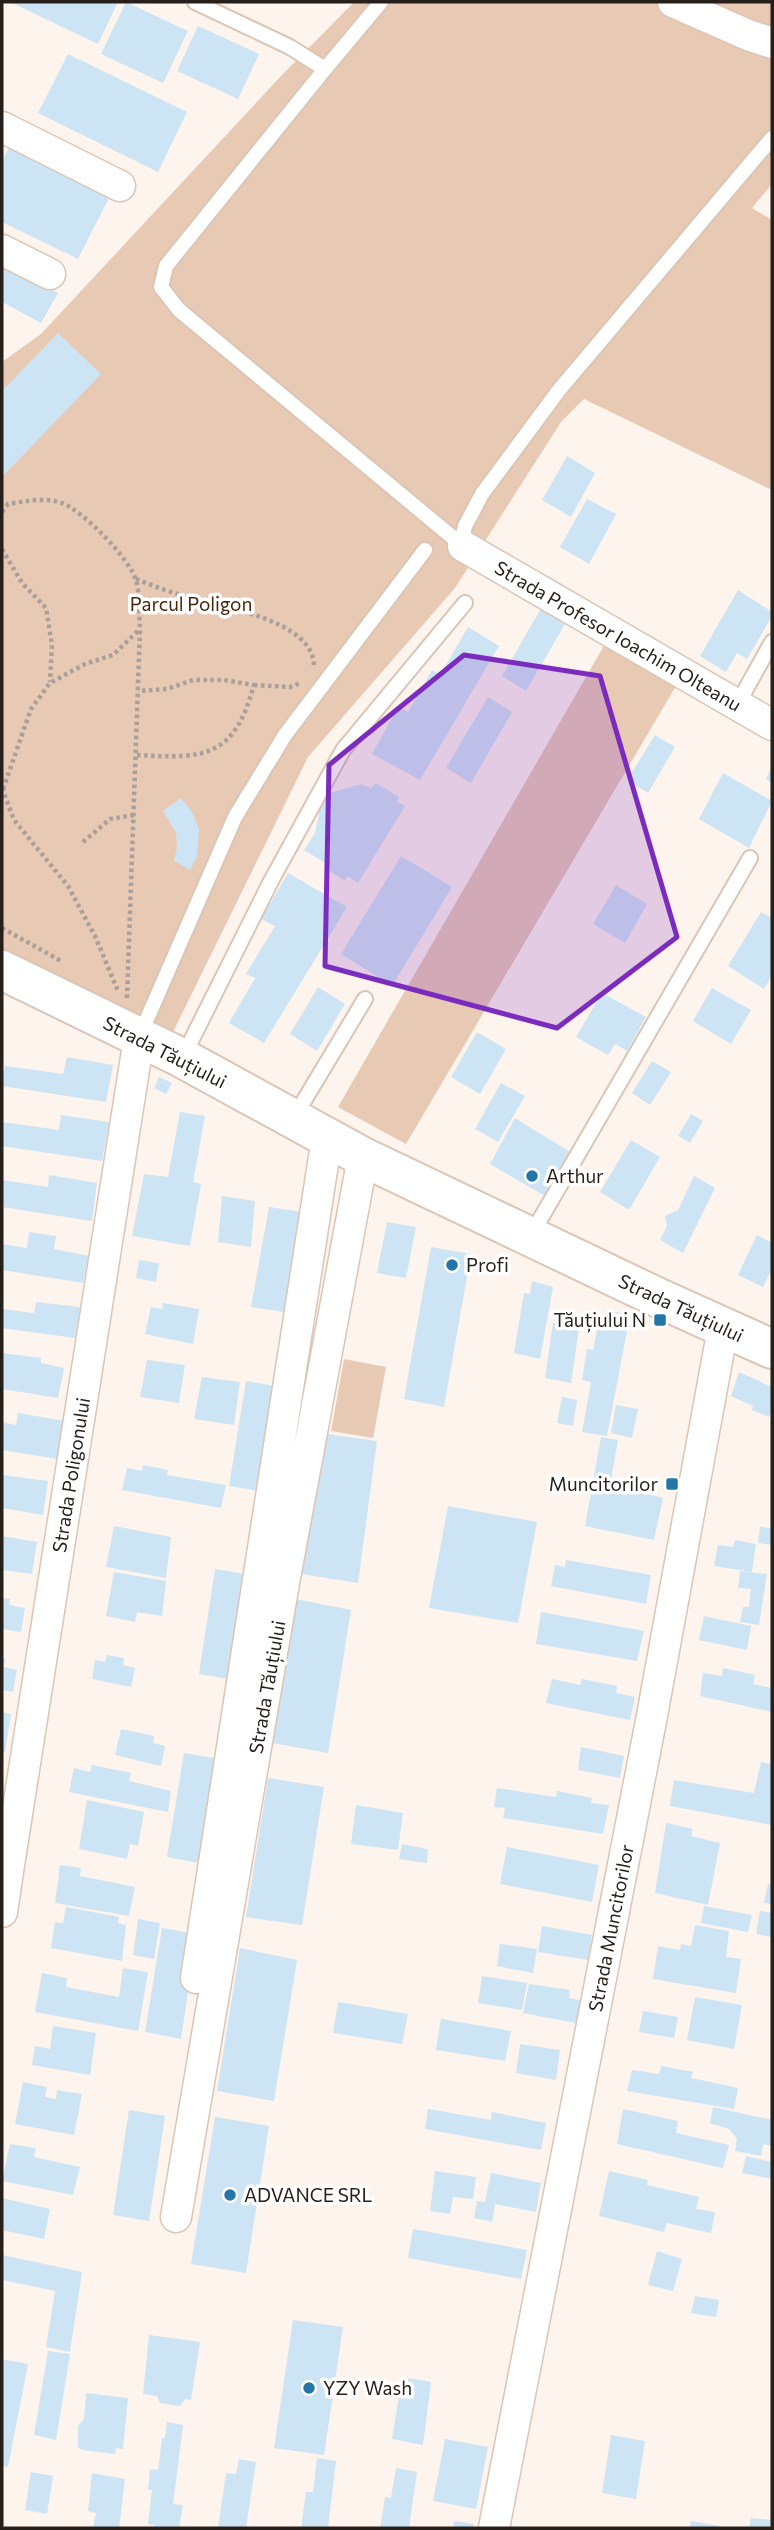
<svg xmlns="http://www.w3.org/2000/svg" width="774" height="2530" viewBox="0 0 774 2530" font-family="Commissioner,sans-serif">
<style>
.green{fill:#e8c9b4}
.building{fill:#cde4f4}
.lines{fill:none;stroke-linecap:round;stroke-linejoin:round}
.service-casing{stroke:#dbc5b5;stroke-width:18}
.minor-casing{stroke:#dbc5b5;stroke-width:33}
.secondary-casing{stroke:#dbc5b5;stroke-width:42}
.path{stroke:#a8a099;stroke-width:4.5;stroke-dasharray:3.5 3.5;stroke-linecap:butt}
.service{stroke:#fff;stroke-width:14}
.minor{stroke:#fff;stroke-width:30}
.secondary{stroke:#fff;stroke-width:38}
.marked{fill:#7b2cbf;fill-opacity:0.2;stroke:#7b2cbf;stroke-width:5;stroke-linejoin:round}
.poi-dot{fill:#2376a7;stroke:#fff;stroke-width:2.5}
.labels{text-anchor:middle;stroke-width:7;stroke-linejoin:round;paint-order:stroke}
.park-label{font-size:19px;fill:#48270a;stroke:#fff}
.street-label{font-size:19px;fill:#271f19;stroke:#fff}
.poi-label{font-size:19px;fill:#271f19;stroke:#fff;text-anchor:start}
</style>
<rect width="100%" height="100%" fill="#fdf4ed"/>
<path class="green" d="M354,2h418v182l-20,24 20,12v270l-188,-91 -23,23 -106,166 -147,169 -138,281 -168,-77v-599l39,-28 240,-258z
M605,644l71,42 -270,458 -68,-37z
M344,1359l42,8 -13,71 -42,-7z"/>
<path class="building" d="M10,2h108l-20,42z
M126,2l62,29 -25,52 -62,-29z
M198,26l61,28 -21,45 -61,-28z
M68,54l119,58 -29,60 -120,-59z
M11,144l100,50 -33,65 -76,-37v-61z
M2,262l56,31 -17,30 -39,-21z
M58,333l43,41 -99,103v-86z
M567,456l28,17 -24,44 -29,-17z
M587,499l29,15 -27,50 -29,-17z
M738,590l34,22v4l-25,43 -10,-6 -11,19 -26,-16z
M543,605l25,14 -42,72 -24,-15z
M468,627l31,19 -79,134 -48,-26 26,-47 10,5 24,-42 8,5z
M488,697l24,15 -41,71 -25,-15z
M655,735l20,12 -27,46 -21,-13z
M772,766v17l-6,-4z
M723,773l49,28 -23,47 -50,-29z
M376,783l23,14 -2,5 8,4 -47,77 -11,-7 -2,5 -20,-13 2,-4 -23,-14 11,-17 8,-38 38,-11 10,4z
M181,798l11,14 7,17 -2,28 -7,13 -16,-9 3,-13 -1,-15 -13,-22z
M401,856l51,31 -60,99 -51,-32z
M288,873l59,34 -83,136 -35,-20 26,-45 -9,-4 29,-48 -14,-7z
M616,885l31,19 -22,39 -32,-19z
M761,912l11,6v57l-8,14 -36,-23z
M318,987l27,17 -28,47 -27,-17z
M712,988l39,22 -20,34 -38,-23z
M602,993l44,24 -19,34 -12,-7 -7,11 -32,-18z
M477,1032l29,17 -26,45 -29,-17z
M67,1057l46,8 -7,37 -104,-16v-15l2,1 1,-6 58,8z
M652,1061l19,11 -21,33 -18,-12z
M159,1077l13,6 -6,11 -12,-6z
M501,1083l24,13 -27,46 -23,-13z
M180,1112l25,4 -12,66 8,2 -11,62 -58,-10 12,-62 24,3z
M691,1114l12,7 -13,22 -12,-7z
M61,1115l48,7 -7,39 -100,-15v-24l57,8z
M515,1118l55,34 -25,44 -55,-32z
M631,1140l29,17 -31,53 -29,-18z
M49,1175l48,8 -5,38 -90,-14v-27l46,7z
M694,1176l21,12 -32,65 -23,-13 7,-14 -2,-10 13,-6z
M222,1196l33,5 -4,46 -33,-5z
M269,1207l40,6 -18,100 -40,-6z
M387,1222l29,5 -10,51 -29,-5z
M29,1232l27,4 -2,13 35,7 -6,27 -81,-13v-26l25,4z
M757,1235l15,8v26l-9,18 -25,-12z
M431,1247l40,7 -27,153 -40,-8z
M139,1260l20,3 -3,19 -20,-4z
M532,1281l21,6 -13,72 -26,-6 10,-60 6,1z
M36,1302l44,5 -5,31 -73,-10v-19l32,4z
M163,1303l36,6 -6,35 -48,-10 6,-27 11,2z
M606,1310l24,5 -23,121 -25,-4 9,-50 -9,-2 5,-31 6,1 5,-24 5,2z
M553,1323l26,5 -8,55 -26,-5z
M2,1353l39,5v5l23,5 -6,30 -56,-9z
M147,1360l38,5 -6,38 -39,-6z
M739,1372l33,15v28l-2,-1 -1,3 -17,-7 1,-4 -22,-10z
M202,1377l38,5 -6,43 -40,-6z
M246,1381l35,6 -16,105 -36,-6z
M562,1397l15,3 -4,26 -16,-3z
M616,1405l22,4 -6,29 -21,-5z
M18,1413l47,8 -7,38 -56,-9v-28l14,3z
M321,1433l56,8 -19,142 -57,-9z
M601,1437l17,3 -8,45 53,13 -9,42 -69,-14z
M143,1465l25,5 -1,5 59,10 -5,23 -99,-18 5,-22 15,3z
M2,1475l46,6 -5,34 -41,-7z
M448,1506l89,16 -19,101 -89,-15z
M114,1526l57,11 -5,41 -60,-11z
M760,1527l12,1v17l-14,-2z
M2,1536l35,6 -5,32 -30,-4z
M735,1540l21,4 -4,28 -38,-6 4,-21 15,2z
M566,1560l85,15 -5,29 -95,-18 4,-21 10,2z
M215,1569l36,6 -16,105 -36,-6z
M740,1571l27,3 -8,51 -19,-3 3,-15h6l2,-18 -13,-1z
M114,1572l52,9 -4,35 -25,-4 -2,10 -29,-6z
M2,1598l8,1 -1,6 16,3 -4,24 -19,-3z
M295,1599l56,11 -23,143 -56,-10z
M541,1612l103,19 -7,30 -101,-17z
M704,1616l47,10 -4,24 -48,-10z
M107,1655l17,3 -1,7 12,3 -4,19 -39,-8 3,-19 10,2z
M2,1658h3l-1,9 13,3 -4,22 -11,-2z
M723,1668l32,7 -2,9 19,4v24l-72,-16 3,-23 19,3z
M552,1679l28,6 2,-6 35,7 -1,7 19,4 -5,23 -84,-17z
M2,1712l9,2 -6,38h-3z
M121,1729l33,7 -1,7 12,3 -4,20 -46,-11z
M581,1747l43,9 -4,22 -42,-8z
M184,1753l35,6 -16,105 -36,-7z
M761,1762l11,2v61l-102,-19 4,-26 80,13z
M92,1765l39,8 -2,8 42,10 -3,21 -99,-20 5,-24 16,4z
M268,1778l56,9 -22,138 -56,-8z
M497,1788l59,9 1,-6 35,7 -1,5 18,2 -6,29 -100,-16 2,-10 -11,-1z
M87,1800l57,12 -6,34 -8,-2 -3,15 -48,-10z
M356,1805l47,8 -5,37 -47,-6z
M666,1823l27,6 -2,7 29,7 -12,62 -53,-12z
M402,1844l26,5 -1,14 -28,-4z
M507,1847l92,18 -7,37 -92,-18z
M60,1865l21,3 -1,8 55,11 -6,29 -74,-13z
M768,1884l4,1v19l-8,-1z
M704,1906l48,9 -4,17 -47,-9z
M66,1907l53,10 -1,6 8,2 -4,36 -71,-13 4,-26 8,1z
M760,1911l12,2v24l-16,-3z
M138,1919l22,4 -6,36 -21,-4z
M695,1925l34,6 -3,26 15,2 -5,34 -83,-14 5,-33 22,4 1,-6 10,2z
M542,1926l50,9 -4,25 -50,-8z
M162,1928l35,6 -16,105 -36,-7z
M500,1944l37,5 -4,24 -36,-7z
M240,1948l57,12 -23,141 -57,-10z
M123,1968l25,4 -10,59 -103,-19 7,-39 25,5 -1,9 53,10z
M482,1976l45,7 -5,27 -44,-7z
M529,1984l41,6 -1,8 16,3 -4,23 -58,-11z
M695,1997l47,8 -8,44 -47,-9z
M338,2002l70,12 -6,30 -69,-11z
M643,2011l35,6 -4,21 -35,-6z
M441,2019l70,12 -6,30 -69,-11z
M53,2026l43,7 -6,42 -58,-10 3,-19 15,3z
M520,2044l40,6 -4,30 -40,-7z
M661,2066l32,6 -2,6 47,10 -4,21 -107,-18 5,-21 27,4z
M23,2082l24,5 -2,10 11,2 1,-9 25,4 -8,41 -59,-11z
M713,2107l59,13v26l-9,-2 -2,12 -26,-5 2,-12 -8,-10 -19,-6z
M428,2109l63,11 1,-8 54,11 -5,27 -116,-21z
M623,2109l55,12 -2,12 53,12 -6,23 -106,-24z
M129,2110l36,6 -16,105 -36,-6z
M215,2117l54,9 -23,147 -55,-9z
M10,2144l26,4 -2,9 46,10 -7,28 -71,-14z
M746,2156l26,6v17l-30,-6z
M435,2171l41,6 -3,22 -20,-2 -3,17 -20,-3z
M609,2171l39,9 -1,5 52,12 -3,12 19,3 -4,21 -44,-10 -3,9 -65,-16z
M491,2173l50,10 -5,29 -41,-8 -3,18 -18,-4 3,-17 8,1z
M2,2198l48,11 -6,30 -42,-9z
M413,2229l114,21 -6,29 -113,-21z
M657,2251l25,8 -9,32 -25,-6z
M2,2255l80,17 -12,80 -24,-5 9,-56 -53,-11z
M695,2296l24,4 -3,17 -25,-4z
M293,2320l50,7 -19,128 -50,-7z
M149,2335l51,7 -9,58 -6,-1 -5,7 -20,-3 -3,-7 -14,-2z
M48,2351l22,3 -14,86 -22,-5z
M2,2359l26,5 -20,103 -6,-1z
M402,2377l29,5 -8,63 -31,-6z
M86,2393l42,5 -5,51 -7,-1 -1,6 -33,-4 -4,-3v-21l6,-7z
M167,2422l16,3 -10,79 10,1 -4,23h-25l1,-3 -7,-1 4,-34h-4l2,-21 8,1 4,-32h3z
M611,2435l34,6 -9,58 -34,-6z
M445,2439l43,8 -12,62 -43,-8z
M317,2458l19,3 -8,67h-27l5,-36h7z
M239,2459l17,3 -10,66h-28l8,-55 10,1z
M396,2468l21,4 -8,56h-29l5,-31 6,1z
M31,2472l22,4 -6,38 -22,-4z
M92,2473l33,6 -6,49h-26l3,-15 -8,-2z
M751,2518l21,2v8h-23z
M454,2521l20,3 -1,4h-20z
M691,2521l29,5v2h-30z"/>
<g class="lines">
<defs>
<path id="service" d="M195,2l95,45 35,22
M381,2l-56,67 -159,197 -5,21 18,23 284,236
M463,546l-1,-7 3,-13 17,-32 77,-104 213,-252
M737,705l35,-63
M140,1035l95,-218 50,-82 140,-185
M183,1057l88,-176 72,-131 122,-147
M293,1119l72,-120
M531,1235l219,-377"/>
<path id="minor" d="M673,2l75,33 24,8
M2,127l118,59
M2,250l48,24
M463,546l309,179
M2,1912c43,-292 93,-583 137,-874
M196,1978l131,-840
M176,2217l108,-634 79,-426
M494,2528l157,-807 72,-393"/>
<path id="secondary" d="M2,970l180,88 181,99 298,142 111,50"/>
</defs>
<use href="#service" class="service-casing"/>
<use href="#minor" class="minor-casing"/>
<use href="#secondary" class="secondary-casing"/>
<path class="path" d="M2,512l6,-8c18,-3 36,-7 54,-1 21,8 67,55 74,77 4,14 3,33 4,48l-13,370
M2,549l20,34 24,25 6,37 -2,37
M136,579c17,7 34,13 51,18 35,11 126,22 127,69
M254,685l36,2 10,-4
M137,755c68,4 97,3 117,-70l-30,-5h-31l-26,9 -29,2
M2,788l12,32 54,66 27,50 23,55
M3,789l28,-80 19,-26 35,-19 28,-9 27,-26
M83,842l27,-23 24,-4
M2,928l61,34"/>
<use href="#service" class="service"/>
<use href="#minor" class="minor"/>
<use href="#secondary" class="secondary"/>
</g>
<path class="marked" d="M464,655l136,21 77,261 -120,91 -232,-62 4,-201z"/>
<g class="poi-dot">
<circle cx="532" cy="1176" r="7"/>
<circle cx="452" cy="1265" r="7"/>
<rect x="653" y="1313" width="14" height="14" rx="3.5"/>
<rect x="665" y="1477" width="14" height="14" rx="3.5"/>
<circle cx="230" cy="2195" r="7"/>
<circle cx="309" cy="2388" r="7"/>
</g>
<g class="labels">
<g class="park-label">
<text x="191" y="611">Parcul Poligon</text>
</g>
<g class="street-label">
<text transform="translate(618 636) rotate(30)" y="7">Strada Profesor Ioachim Olteanu</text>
<text transform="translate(165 1052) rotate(27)" y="7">Strada Tăuțiului</text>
<text transform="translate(681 1308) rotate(25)" y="7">Strada Tăuțiului</text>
<text transform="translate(71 1475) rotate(-81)" y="7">Strada Poligonului</text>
<text transform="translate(267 1687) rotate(-80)" y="7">Strada Tăuțiului</text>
<text transform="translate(611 1928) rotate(-79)" y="7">Strada Muncitorilor</text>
</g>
<g class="poi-label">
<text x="546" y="1183">Arthur</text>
<text x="466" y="1272">Profi</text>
<text x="646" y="1327" text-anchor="end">Tăuțiului N</text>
<text x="658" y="1491" text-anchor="end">Muncitorilor</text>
<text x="244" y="2202">ADVANCE SRL</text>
<text x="323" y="2395">YZY Wash</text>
</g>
</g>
<rect width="774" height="2530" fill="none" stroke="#271f19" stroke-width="7"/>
</svg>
